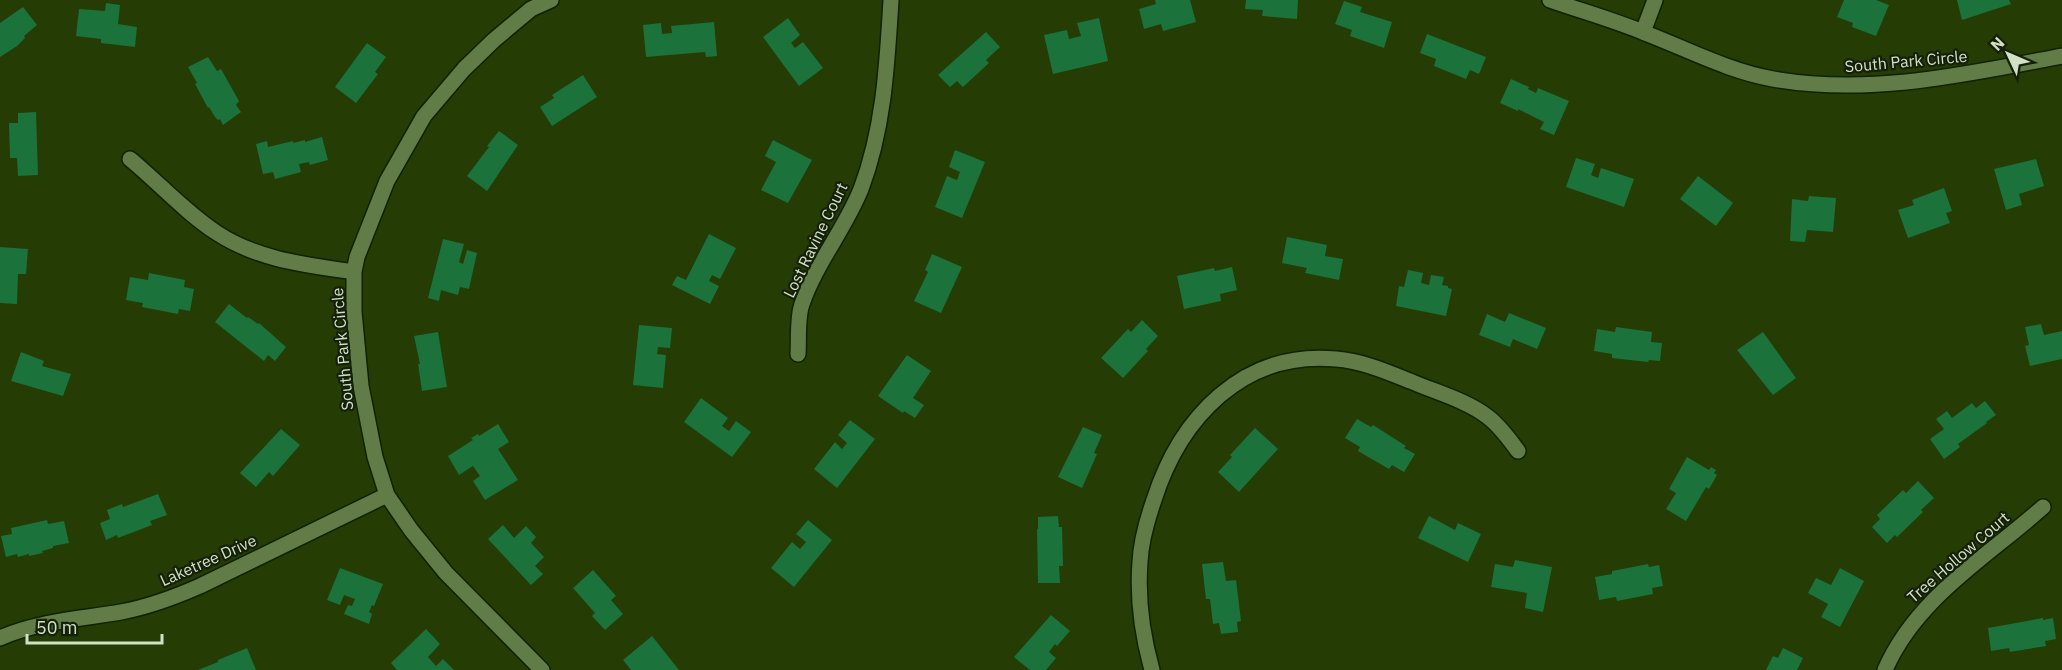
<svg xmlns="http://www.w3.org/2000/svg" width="2062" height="670" viewBox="0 0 2062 670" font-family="'IBM Plex Sans',sans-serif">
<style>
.building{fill:#1b723b}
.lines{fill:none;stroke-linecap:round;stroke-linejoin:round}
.street-casing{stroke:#102200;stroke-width:18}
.street{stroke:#617c47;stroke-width:15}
.labels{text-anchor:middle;stroke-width:4.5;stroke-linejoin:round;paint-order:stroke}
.street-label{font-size:16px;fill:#d1e1c5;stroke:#15200a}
</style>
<rect width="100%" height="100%" fill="#253c05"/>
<path class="building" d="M1155,0h35l6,22 -33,9 -2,-7 -17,5 -5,-20 17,-5z
M1246,0h52l-1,19 -35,-3 1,-6 -18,-1z
M1844,0h32l13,5 -13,31 -24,-9 1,-4 -16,-6z
M1957,0h52l2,4 -49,16z
M1344,1l18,6 -2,5 32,10 -8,26 -34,-12 2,-6 -17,-6z
M106,3l14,2 -2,19 19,3 -2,20 -34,-4v-4l-25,-3 3,-27 26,2z
M23,7l14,18 -13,11 1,2 -8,8 -17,11v-34z
M788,18l12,17 -9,8 4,5 8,-6 20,26 -24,18 -36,-49z
M1099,18l9,43 -55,13 -9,-39 23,-5 2,9 12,-3 -4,-13z
M714,22l3,34 -11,1 -1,-5 -59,5 -3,-32 18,-2 1,11 10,-1 -1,-7z
M986,32l14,15 -14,13 3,3 -26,24 -6,-6 -7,6 -12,-12z
M1427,34l59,23 -7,17 -9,-4 -4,9 -32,-13 2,-7 -16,-6z
M367,43l19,14 -11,15 3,2 -22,29 -21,-16z
M208,57l9,14 4,-2 18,32 -3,4 5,7 -18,13 -3,-6 -2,1 -3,-3 -6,-10 -1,1 -13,-24 2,-1 -9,-16z
M583,75l14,22 -45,29 -12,-19 14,-9 -2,-3z
M1511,79l18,8 -1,2 8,4 2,-5 31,13 -15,34 -14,-6 4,-7 -26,-13v2l-18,-8z
M36,112l2,63 -20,1 -1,-18h-7l-1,-35h9v-10z
M499,131l19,14 -31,46 -20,-15 22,-29 -2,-1z
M322,137l6,23 -18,5 -1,-3 -10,2 2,8 -26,7 -2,-7 -10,2 -7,-30 11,-3 1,6 25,-6v2l12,-3v2z
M773,140l39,20 -24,43 -27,-13 15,-28 -11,-6z
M955,150l30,12 -23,56 -27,-11 12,-31 10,4 3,-8 -11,-5z
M1576,158l19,6 -4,11 7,3 3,-10 33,11 -10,28 -58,-20z
M2036,159l8,27 -25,8 3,11 -16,5 -12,-41z
M1698,176l35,27 -17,23 -36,-27z
M1944,188l8,23 -6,2 4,10 -42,15 -10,-28 16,-5 -2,-5z
M1809,196l27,2 -3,34 -26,-2 -2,12 -15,-1 2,-42 16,2z
M709,234l27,14 -16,31 -8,-4 -3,6 10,5 -9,18 -38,-19 5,-9 9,4z
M1287,237l40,8 -2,11 18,3 -4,21 -34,-7 2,-5 -25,-5z
M443,239l21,5 -5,18 4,2 4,-14 10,3 -8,36 -9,-2 -2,8 -17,-5 -2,11 -11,-3z
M0,247l28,2 -2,25h-8l-1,30 -17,-1z
M932,254l30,13 -21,46 -27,-12 14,-29 -3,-2z
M1232,267l5,23 -17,4 1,7 -37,8 -7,-33 37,-8 1,3z
M1408,270l15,3 -2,10 8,2 2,-10 13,2 -2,8 6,1v2l4,1 -6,27 -50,-10 3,-20 5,1z
M149,273l36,7 -1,7 10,2 -4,22 -11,-2 -1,5 -36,-7 1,-4 -17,-3 4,-23 18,3z
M229,304l18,14 1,-1 10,7 1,-1 27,24 -11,14 -7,-6 -4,6 -49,-39z
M1509,313l37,15 -9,21 -24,-10 -3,8 -31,-12 8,-21 18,8z
M1142,320l16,16 -12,13 2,2 -25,27 -22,-20 27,-29 3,3z
M2041,324l3,11 18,-4v28l-32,7 -5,-20 4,-1 -4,-18z
M639,325l33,3 -2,20 -12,-1 -1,7 9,1 -3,33 -30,-3z
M1616,327l36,5 -1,10 11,1 -2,18 -11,-1 -1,2 -36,-4v-4l-18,-3 3,-22 18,3z
M438,332l9,55 -25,4 -4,-27h2l-6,-28z
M1763,332l33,46 -23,17 -36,-45z
M21,352l23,9 -2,5 29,8 -8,22 -52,-15z
M907,355l24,16 -18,27 11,7 -9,13 -11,-7 -1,2 -25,-17z
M701,398l27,20 -6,8 7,5 7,-10 15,11 -19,25 -48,-35z
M1985,401l11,14 -10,7 1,1 -29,21 2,3 -16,12 -14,-20 14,-10 -8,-10 11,-8 5,7 20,-15 4,5z
M1357,419l14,8 2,-2 33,21 -2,2 11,6 -11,18 -12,-7 -3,4 -31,-18 2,-4 -15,-9z
M850,420l25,19 -38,49 -23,-19 21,-27 7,7 5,-6 -9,-8z
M498,424l11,18 -11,7 20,31 -33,20 -12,-19 7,-5 -7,-10 -14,9 -11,-19 25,-16 -2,-2 7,-4 1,2z
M1083,427l19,8 -8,18 3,1 -15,34 -24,-11z
M1255,428l23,21 -39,43 -21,-20 14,-15 -2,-2z
M281,429l19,16 -27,31 -4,-4 -13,15 -16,-14z
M1687,457l22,13 2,-3 5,3 -2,3 3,2 -8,14 -3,-2 -20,34 -20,-12 10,-16 -7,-4z
M1918,481l16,17 -13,12 2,2 -26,25 -2,-2 -8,8 -15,-16 8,-8 -3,-4 26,-25 3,3z
M158,494l9,21 -17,6 2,4 -34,13 -1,-3 -11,5 -6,-17 10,-4 -3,-9 15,-6 1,3z
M1058,516l1,11h3l1,39h-4l1,17h-22l-1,-54h1v-12z
M1429,516l26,14 3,-7 23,11 -13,28 -50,-24z
M47,520l1,4 16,-3 5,22 -16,3v2l-11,3 1,2 -14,3v-2l-11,3 -1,-3 -11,3 -5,-21 11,-2 -1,-6z
M808,520l24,20 -38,47 -23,-19 21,-26 8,7 6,-7 -10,-8z
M503,525l11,13 12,-12 10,11 -5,6 13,14 -9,9 8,8 -12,11 -43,-46z
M1515,560l37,7 -9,45 -18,-4 2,-15 -36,-6 4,-23 18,3z
M1223,562l3,19 10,-1 5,41 -4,1 1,10 -17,2 -2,-11 -6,1 -3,-25h-4l-4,-35z
M1648,564l1,3 10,-2 4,21 -11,2 1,6 -36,7 -1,-4 -17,3 -4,-23 17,-3v-3z
M340,568l43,16 -9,22 -2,-1 -3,7 3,2 -3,10 -25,-10 4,-9 4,1 3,-7 -11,-4 -4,10 -13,-5z
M1840,568l24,13 -24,46 -19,-10 7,-13 -20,-11 8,-15 15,7z
M593,570l23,26 -5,4 12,14 -18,16 -13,-14 3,-3 -22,-25z
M1051,615l19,16 -13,15 -2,-2 -6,8 7,6 -10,12h-16l-16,-13z
M2043,618v2l10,-2 3,21 -11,2 1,5 -36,6 -1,-4 -18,3 -3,-23z
M426,629l14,15 -12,13 8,9 7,-7 11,11h-57l-6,-7z
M652,636l27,34h-48l-8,-10z
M247,648l9,22h-58l20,-8v-2z
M1783,648l20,10 -6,12h-31l7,-14 5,2z"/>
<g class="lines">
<defs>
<path id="street" d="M1550,0c31,11 64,20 95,33 42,16 83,38 128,46 97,17 194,-5 289,-23
M1643,32l12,-32
M130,159c28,23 57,55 87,74 41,27 90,32 137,39
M798,354c1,-15 -1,-36 4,-50 14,-41 43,-75 59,-115 23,-61 26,-124 30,-189
M0,638c38,-17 81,-19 121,-26 27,-5 54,-15 79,-26l187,-91
M542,670l-96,-97 -35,-43 -24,-35 -12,-38 -14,-71 -7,-74v-40l3,-15 30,-76 37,-65 40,-47 30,-29 37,-31 20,-9
M1152,670c-10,-36 -15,-70 -12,-108 1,-21 7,-42 14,-62 26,-82 89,-150 182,-141 26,2 49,12 74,22 25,11 56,19 78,36 12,9 21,22 30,34
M1885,670c31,-72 102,-113 158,-163"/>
</defs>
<use href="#street" class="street-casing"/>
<use href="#street" class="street"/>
</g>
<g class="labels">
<g class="street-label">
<text transform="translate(1906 61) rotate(-5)" y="6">South Park Circle</text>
<text transform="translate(815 240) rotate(-64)" y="6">Lost Ravine Court</text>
<text transform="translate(342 349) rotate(-95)" y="6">South Park Circle</text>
<text transform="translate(1958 557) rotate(-41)" y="6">Tree Hollow Court</text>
<text transform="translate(208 560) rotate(-24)" y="6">Laketree Drive</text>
</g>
</g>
<g transform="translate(2008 54) rotate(314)" stroke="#15200a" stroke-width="4.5" paint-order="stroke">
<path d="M0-4.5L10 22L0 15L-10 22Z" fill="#d1e1c5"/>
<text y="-9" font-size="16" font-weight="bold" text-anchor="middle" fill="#d1e1c5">N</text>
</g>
<path d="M27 634v9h135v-9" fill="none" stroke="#d1e1c5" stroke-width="3"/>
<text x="36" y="634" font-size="18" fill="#d1e1c5" stroke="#15200a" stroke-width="4.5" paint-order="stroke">50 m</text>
</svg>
